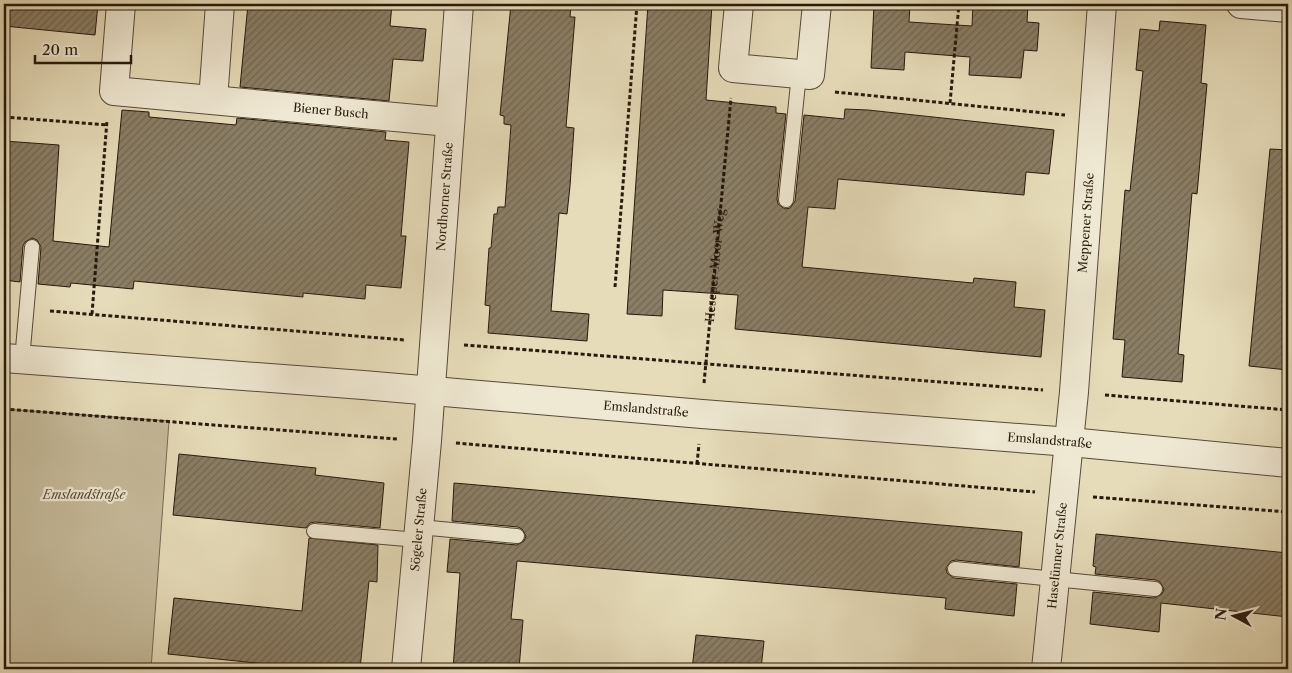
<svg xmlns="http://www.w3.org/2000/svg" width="1292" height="673" viewBox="0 0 1292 673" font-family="'Libre Caslon Text',serif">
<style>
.park{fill:#c6bb9b;stroke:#766a53}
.building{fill:url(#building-hatch);stroke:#27190b}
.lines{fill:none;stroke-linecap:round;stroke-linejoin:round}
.service-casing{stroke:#574a36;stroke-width:16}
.minor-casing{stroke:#574a36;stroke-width:30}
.tertiary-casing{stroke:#574a36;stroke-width:30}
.path{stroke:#27190b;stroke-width:3;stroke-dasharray:4 2.5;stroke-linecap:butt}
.service{stroke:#efe8d2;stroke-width:14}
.minor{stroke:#efe8d2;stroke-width:28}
.tertiary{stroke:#efe8d2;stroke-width:28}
.labels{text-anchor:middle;stroke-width:4.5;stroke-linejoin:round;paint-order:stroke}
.street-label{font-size:12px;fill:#27190b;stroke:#efe8d2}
.park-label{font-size:12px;font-style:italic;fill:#574a36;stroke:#efe8d2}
</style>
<defs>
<pattern id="building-hatch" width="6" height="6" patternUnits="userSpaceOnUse" patternTransform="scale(1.25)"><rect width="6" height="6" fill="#8a7e65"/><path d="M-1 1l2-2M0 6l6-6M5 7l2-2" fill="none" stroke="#716651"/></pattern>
</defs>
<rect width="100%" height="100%" fill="#e6dcb9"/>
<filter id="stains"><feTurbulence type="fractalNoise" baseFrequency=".004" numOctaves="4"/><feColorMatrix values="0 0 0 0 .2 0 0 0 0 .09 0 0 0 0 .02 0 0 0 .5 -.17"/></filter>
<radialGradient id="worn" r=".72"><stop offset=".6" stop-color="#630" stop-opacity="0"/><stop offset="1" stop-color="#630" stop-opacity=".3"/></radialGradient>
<path class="park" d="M4,409l165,12 -18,248h-147z"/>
<path class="building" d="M4,4h94l-3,31 -91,-9z
M248,4h144l-2,22 36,3 -3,32 -30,-2 -4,42 -149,-14z
M511,4h60l-1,13h5l-9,110 8,1 -4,58 -3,28 -8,-1 -8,98 38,3 -2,27 -99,-8 2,-27 -5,-1 4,-57h2l3,-34h3l1,-7h7l6,-82 -7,-1v-8l-4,-1z
M648,4h64l-6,96 70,7v6l10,1 -9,85 1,5 7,5 5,-1 5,-7 9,-86 40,4 1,-10 23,1 186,20 -5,44 -23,-2 -2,23 -186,-16 -3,30 -27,-2 -6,60 171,16 1,-5 42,4 -2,25 31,3 -4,47 -306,-28 3,-34 -75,-5 -1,26 -35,-2z
M874,4h36l-1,18 63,4 1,-22h55l-1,18 12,1 -2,28 -13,-1 -3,28 -52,-3 1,-18 -65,-5 -1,18 -33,-2z
M1160,21l46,4 -5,58 6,1 -10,110 -5,-1 -14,161 6,1 -2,27 -60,-5 3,-37 -12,-1 12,-149 5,1 13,-120 -7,-1 4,-41 19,2z
M122,110l27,2v5l87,8 1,-7 149,14 -1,8 24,2 -8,94h5l-5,52 -35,-3 -1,14 -62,-6v4l-169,-16 -1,8 -62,-6 -1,4 -32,-3 3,-37 -4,-7 -5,-2 -7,4 -2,4 -3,36 -16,-2v-139l55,4 -6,96 56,6z
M1270,149l18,1v220l-39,-4z
M179,454l137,14 -1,7 69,8 -4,45 -65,-6 -5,1 -4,5 -133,-13z
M454,483l568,49 -3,35 -63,-7 -5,1 -5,7 1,5 7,5 63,6 -3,32 -69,-7 1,-11 -429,-37 -6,58 12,1 -4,49h-66l7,-96 -13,-1 3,-33 67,6 7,-4 2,-5 -4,-7 -4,-2 -66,-6z
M1096,534l192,19v64l-127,-14 -2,29 -69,-8 3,-32 61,6 8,-4 2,-5 -4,-7 -4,-2 -61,-6 1,-7 -3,-1z
M309,538l69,7 -1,37 -8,-1 -9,88h-64v-2l-128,-13 6,-56 128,13z
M696,635l68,6 -3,28h-69z"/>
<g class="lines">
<defs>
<path id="service" d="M786,200l13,-126
M22,360l10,-113
M419,527l98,9
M314,531l104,9
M955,569l200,20"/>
<g id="minor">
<path id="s2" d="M121,4l-7,87 335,31"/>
<path d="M739,4l-6,64 77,7 7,-71"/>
<path d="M1241,4l47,4"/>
<path d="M213,100l7,-96"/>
<path id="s3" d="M406,669l21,-228 32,-437"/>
<path id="s4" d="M1046,669l28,-277 28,-388"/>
</g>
<g id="tertiary">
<path id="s5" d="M4,358l359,27 339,29 368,28 218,21"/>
</g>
</defs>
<use href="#service" class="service-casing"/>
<use href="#minor" class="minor-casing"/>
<use href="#tertiary" class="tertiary-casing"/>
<g class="path">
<path d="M835,92l230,23"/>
<path d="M950,103l9,-99"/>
<path d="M4,117l103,8"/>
<path d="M615,287l22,-283"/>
<path d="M50,311l355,29"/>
<path d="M92,314l15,-194"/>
<path d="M464,345l579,45"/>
<path id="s1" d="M704,383l27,-285"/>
<path d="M1105,395l183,15"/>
<path d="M4,409l393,30"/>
<path d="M456,443l579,49"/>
<path d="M697,464l2,-20"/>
<path d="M1093,497l195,15"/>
</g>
<use href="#service" class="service"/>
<use href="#minor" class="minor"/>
<use href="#tertiary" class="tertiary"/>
</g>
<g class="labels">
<g class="street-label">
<text dy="4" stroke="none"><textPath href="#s2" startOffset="305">Biener Busch</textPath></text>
<text dy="4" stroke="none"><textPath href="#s3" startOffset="474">Nordhorner Straße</textPath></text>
<text dy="4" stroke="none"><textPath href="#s4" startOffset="448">Meppener Straße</textPath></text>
<text dy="4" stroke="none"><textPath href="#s1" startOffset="118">Heseper-Moor-Weg</textPath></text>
<text dy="4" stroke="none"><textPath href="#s5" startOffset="644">Emslandstraße</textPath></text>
<text dy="4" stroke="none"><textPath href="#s5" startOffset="1049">Emslandstraße</textPath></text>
<text dy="4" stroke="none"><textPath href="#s3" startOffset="140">Sögeler Straße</textPath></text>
<text dy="4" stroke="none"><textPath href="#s4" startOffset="114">Haselünner Straße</textPath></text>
</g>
<g class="park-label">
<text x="84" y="499">Emslandstraße</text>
</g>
</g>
<rect width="1292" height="673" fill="none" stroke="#e6dcb9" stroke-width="20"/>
<rect x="5" y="5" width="1282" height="663" fill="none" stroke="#27190b" stroke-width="2.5"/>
<rect x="10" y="10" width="1272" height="653" fill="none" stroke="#27190b"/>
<g transform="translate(1234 616) rotate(277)" stroke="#efe8d2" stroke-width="4" paint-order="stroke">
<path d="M0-4L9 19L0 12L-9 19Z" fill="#27190b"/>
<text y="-8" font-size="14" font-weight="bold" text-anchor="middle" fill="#27190b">N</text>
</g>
<path d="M35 55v8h96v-8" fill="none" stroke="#27190b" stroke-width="2.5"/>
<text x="42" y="55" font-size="15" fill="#27190b" stroke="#efe8d2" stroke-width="4" paint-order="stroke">20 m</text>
<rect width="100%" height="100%" filter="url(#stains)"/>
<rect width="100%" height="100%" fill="url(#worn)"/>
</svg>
